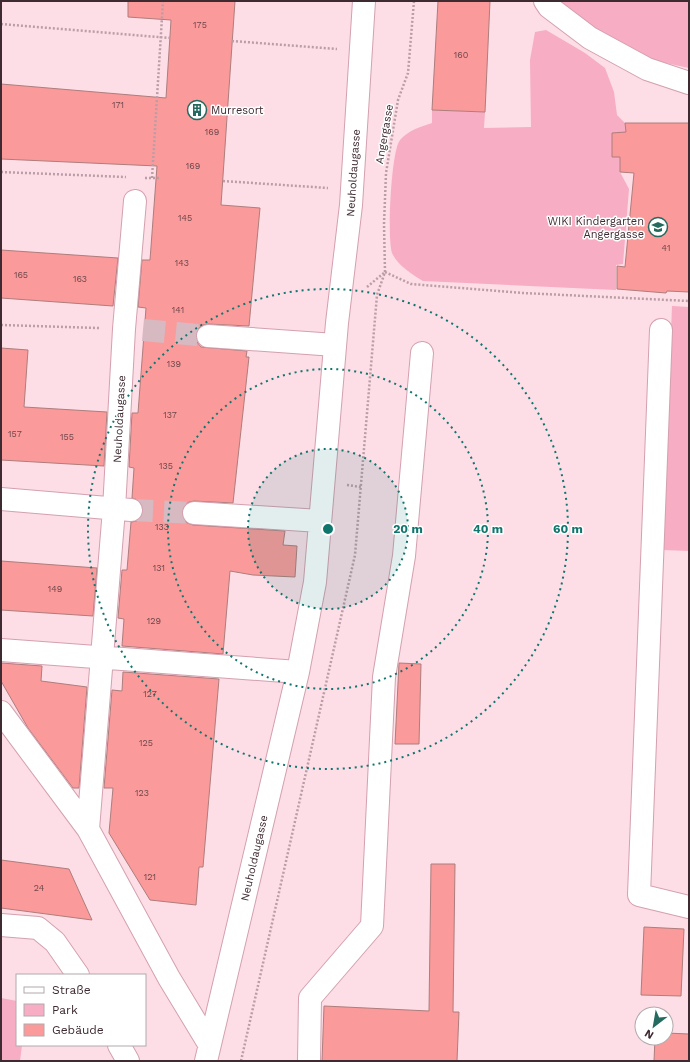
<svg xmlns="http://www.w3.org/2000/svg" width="690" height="1062" viewBox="0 0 690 1062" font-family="'Work Sans',sans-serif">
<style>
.green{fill:#f7adc3}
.building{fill:#fb9a9a;stroke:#ae7d7c}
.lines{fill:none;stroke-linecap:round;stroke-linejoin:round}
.minor-tunnel{stroke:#d7b9c2;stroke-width:22;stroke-dasharray:22 11;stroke-linecap:butt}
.minor-casing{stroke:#d3a1af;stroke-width:24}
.path{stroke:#ba9ea6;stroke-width:2.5;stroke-dasharray:2 2;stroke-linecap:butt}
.minor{stroke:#fff;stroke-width:22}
.ring{fill:none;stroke:#0f766e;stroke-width:2;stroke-dasharray:2 4}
.labels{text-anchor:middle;stroke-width:3;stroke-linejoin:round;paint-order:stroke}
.number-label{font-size:9px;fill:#6d474b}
.poi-label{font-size:11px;fill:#3e2b31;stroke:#fff;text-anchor:start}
.street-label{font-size:11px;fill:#3e2b31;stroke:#fff}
.centre{fill:#0f766e;stroke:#fff;stroke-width:2}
.ring-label{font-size:12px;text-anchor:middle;font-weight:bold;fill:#0f766e;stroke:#fff;stroke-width:3;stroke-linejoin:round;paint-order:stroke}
</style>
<rect width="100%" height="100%" fill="#fddde6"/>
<path class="green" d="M560,1h129v67l-42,-9 -57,-33z
M546,30l39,23 20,15 9,24 3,23 8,8 1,9 -14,25h8v15l9,17 -6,75 -7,1v25l-193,-9c-11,-7 -25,-15 -31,-28 -5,-14 -1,-102 8,-113 9,-10 20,-13 32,-17v-13l53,2 -1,16 47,-1 -1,-67 5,-28z
M672,306l17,1v244l-26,-1z
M1,998l16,3v44h5l-2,16h-19z"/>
<path class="building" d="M128,1h107l-14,204 39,3 -11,118 -41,-2 -6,1 -4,4 -2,7 1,6 4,5 46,4 -1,6h3l-16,146 -39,-2 -5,1 -5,4 -2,7 1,6 4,4 6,2 92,6 -2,14 14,1 -2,31 -42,-2 -23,-4 -7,83 -101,-8 2,-27 -6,-1 4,-48h5l4,-48 6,-1 4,-4 2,-6 -1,-6 -4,-5 -6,-2 2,-30 -5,-1 3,-54h6l8,-105 -8,-1 4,-47h8l7,-94 -156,-7v-75l165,14 5,-78 -43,-3z
M438,1h52l-5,111 -53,-2z
M625,123h64v169l-22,-1 -1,2 -49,-4v-23l8,1 9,-94 -14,-1v-15h-8v-24l14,-1z
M1,250l117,8 -5,48 -112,-8z
M1,348l27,2 -4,57 83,5 -3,54 -103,-6z
M1,561l96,7 -4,48 -92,-6z
M1,663l41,3 -1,15 46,6 -8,101h-6l-45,-60 -27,-47z
M399,663l22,1 -2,80h-24z
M123,672l96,7 -16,188h-4l-3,38 -46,-5 -41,-67 4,-45h-9l8,-98 10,1z
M1,860l68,9 23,51 -91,-12z
M431,864h24l-2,148h6l-2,49h-135l2,-55 105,5z
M644,927l40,2 -3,67 -40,-1z
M666,1033l23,1v27h-35l1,-23h11z"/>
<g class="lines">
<path class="minor-tunnel" d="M143,330l65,6
M131,510l63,3"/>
<defs>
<path id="minor" d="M545,1l4,6 41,31 57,31 42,14
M661,330l-22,565 50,12
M208,336l127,9
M1,499l130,11
M194,513l126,8
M1,650l297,22
M1,712l87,117 81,149 40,66
M88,829l26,-320 10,-180 11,-128
M1,925l37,3 17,14 23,33
M119,1045l9,16
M206,1061l92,-389 17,-90 22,-259 14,-118 13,-204
M309,1061l1,-63 62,-72 12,-249 20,-121 18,-203"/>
</defs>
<use href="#minor" class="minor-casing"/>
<path class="path" d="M1,24l169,14
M232,41l105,8
M1,172l125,5
M145,178h16
M152,178l11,-177
M223,181l105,7
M385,272l26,12 112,9 166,8
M367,287l18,-15
M1,325l98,3
M347,485l14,2
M241,1061l114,-506 22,-260 8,-23 -1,-48 2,-51 12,-73 10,-27 6,-72"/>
<use href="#minor" class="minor"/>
</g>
<circle cx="328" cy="529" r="80" fill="#0f766e" fill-opacity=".12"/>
<g class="ring">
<circle cx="328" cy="529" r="80"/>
<circle cx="328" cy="529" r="160"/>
<circle cx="328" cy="529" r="240"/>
</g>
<defs>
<symbol id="building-ring" viewBox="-11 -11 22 22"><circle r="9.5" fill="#fff" stroke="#246a5f" stroke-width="1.5"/><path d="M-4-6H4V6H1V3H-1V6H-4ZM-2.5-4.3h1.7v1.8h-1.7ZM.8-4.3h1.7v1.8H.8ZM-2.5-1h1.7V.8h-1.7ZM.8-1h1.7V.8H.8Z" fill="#246a5f"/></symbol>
<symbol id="school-ring" viewBox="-11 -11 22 22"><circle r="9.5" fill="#fff" stroke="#246a5f" stroke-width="1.5"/><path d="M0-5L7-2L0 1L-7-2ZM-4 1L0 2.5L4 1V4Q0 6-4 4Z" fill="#246a5f"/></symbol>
</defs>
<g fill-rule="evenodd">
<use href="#building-ring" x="186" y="99" width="22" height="22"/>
<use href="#school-ring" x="647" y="216" width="22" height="22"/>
</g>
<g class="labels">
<g class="number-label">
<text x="200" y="28">175</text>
<text x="461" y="58">160</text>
<text x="118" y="108">171</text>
<text x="212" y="135">169</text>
<text x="193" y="169">169</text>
<text x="185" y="221">145</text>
<text x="666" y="251">41</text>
<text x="182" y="266">143</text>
<text x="21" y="278">165</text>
<text x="80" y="282">163</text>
<text x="178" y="313">141</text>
<text x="174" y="367">139</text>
<text x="170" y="418">137</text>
<text x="15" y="437">157</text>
<text x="67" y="440">155</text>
<text x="166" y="469">135</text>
<text x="162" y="530">133</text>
<text x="159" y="571">131</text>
<text x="55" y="592">149</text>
<text x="154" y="624">129</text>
<text x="150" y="697">127</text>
<text x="146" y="746">125</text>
<text x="142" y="796">123</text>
<text x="150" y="880">121</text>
<text x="39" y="891">24</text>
</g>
<g class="poi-label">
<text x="211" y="114">Murresort</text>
<text x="644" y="225" text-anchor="end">WIKI Kindergarten<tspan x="644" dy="13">Angergasse</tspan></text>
</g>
<g class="street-label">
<text transform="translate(384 134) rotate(-80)" y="4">Angergasse</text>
<text transform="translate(353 173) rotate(-86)" y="4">Neuholdaugasse</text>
<text transform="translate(119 419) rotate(-87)" y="4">Neuholdaugasse</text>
<text transform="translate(254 858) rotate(-77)" y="4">Neuholdaugasse</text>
</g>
</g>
<circle cx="328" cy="529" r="6" class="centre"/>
<g class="ring-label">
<text x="408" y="533">20 m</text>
<text x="488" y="533">40 m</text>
<text x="568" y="533">60 m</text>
</g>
<rect width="690" height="1062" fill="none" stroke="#3e2b31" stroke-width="4"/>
<rect x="16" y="974" width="130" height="72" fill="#ffffff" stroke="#b2aaad"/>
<rect x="24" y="987" width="20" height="6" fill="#ffffff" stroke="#b2aaad"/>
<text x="52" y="994" font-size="12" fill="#3e2b31">Straße</text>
<rect x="24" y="1004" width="20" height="12" fill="#f7adc3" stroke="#b2aaad"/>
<text x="52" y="1014" font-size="12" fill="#3e2b31">Park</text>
<rect x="24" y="1024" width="20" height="12" fill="#fb9a9a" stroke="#b2aaad"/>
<text x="52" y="1034" font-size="12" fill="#3e2b31">Gebäude</text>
<g transform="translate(654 1026) rotate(211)"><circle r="19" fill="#ffffff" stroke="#b2aaad"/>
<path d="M0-3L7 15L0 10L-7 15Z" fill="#246a5f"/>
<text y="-6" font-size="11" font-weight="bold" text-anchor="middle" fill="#3e2b31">N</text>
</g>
</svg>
